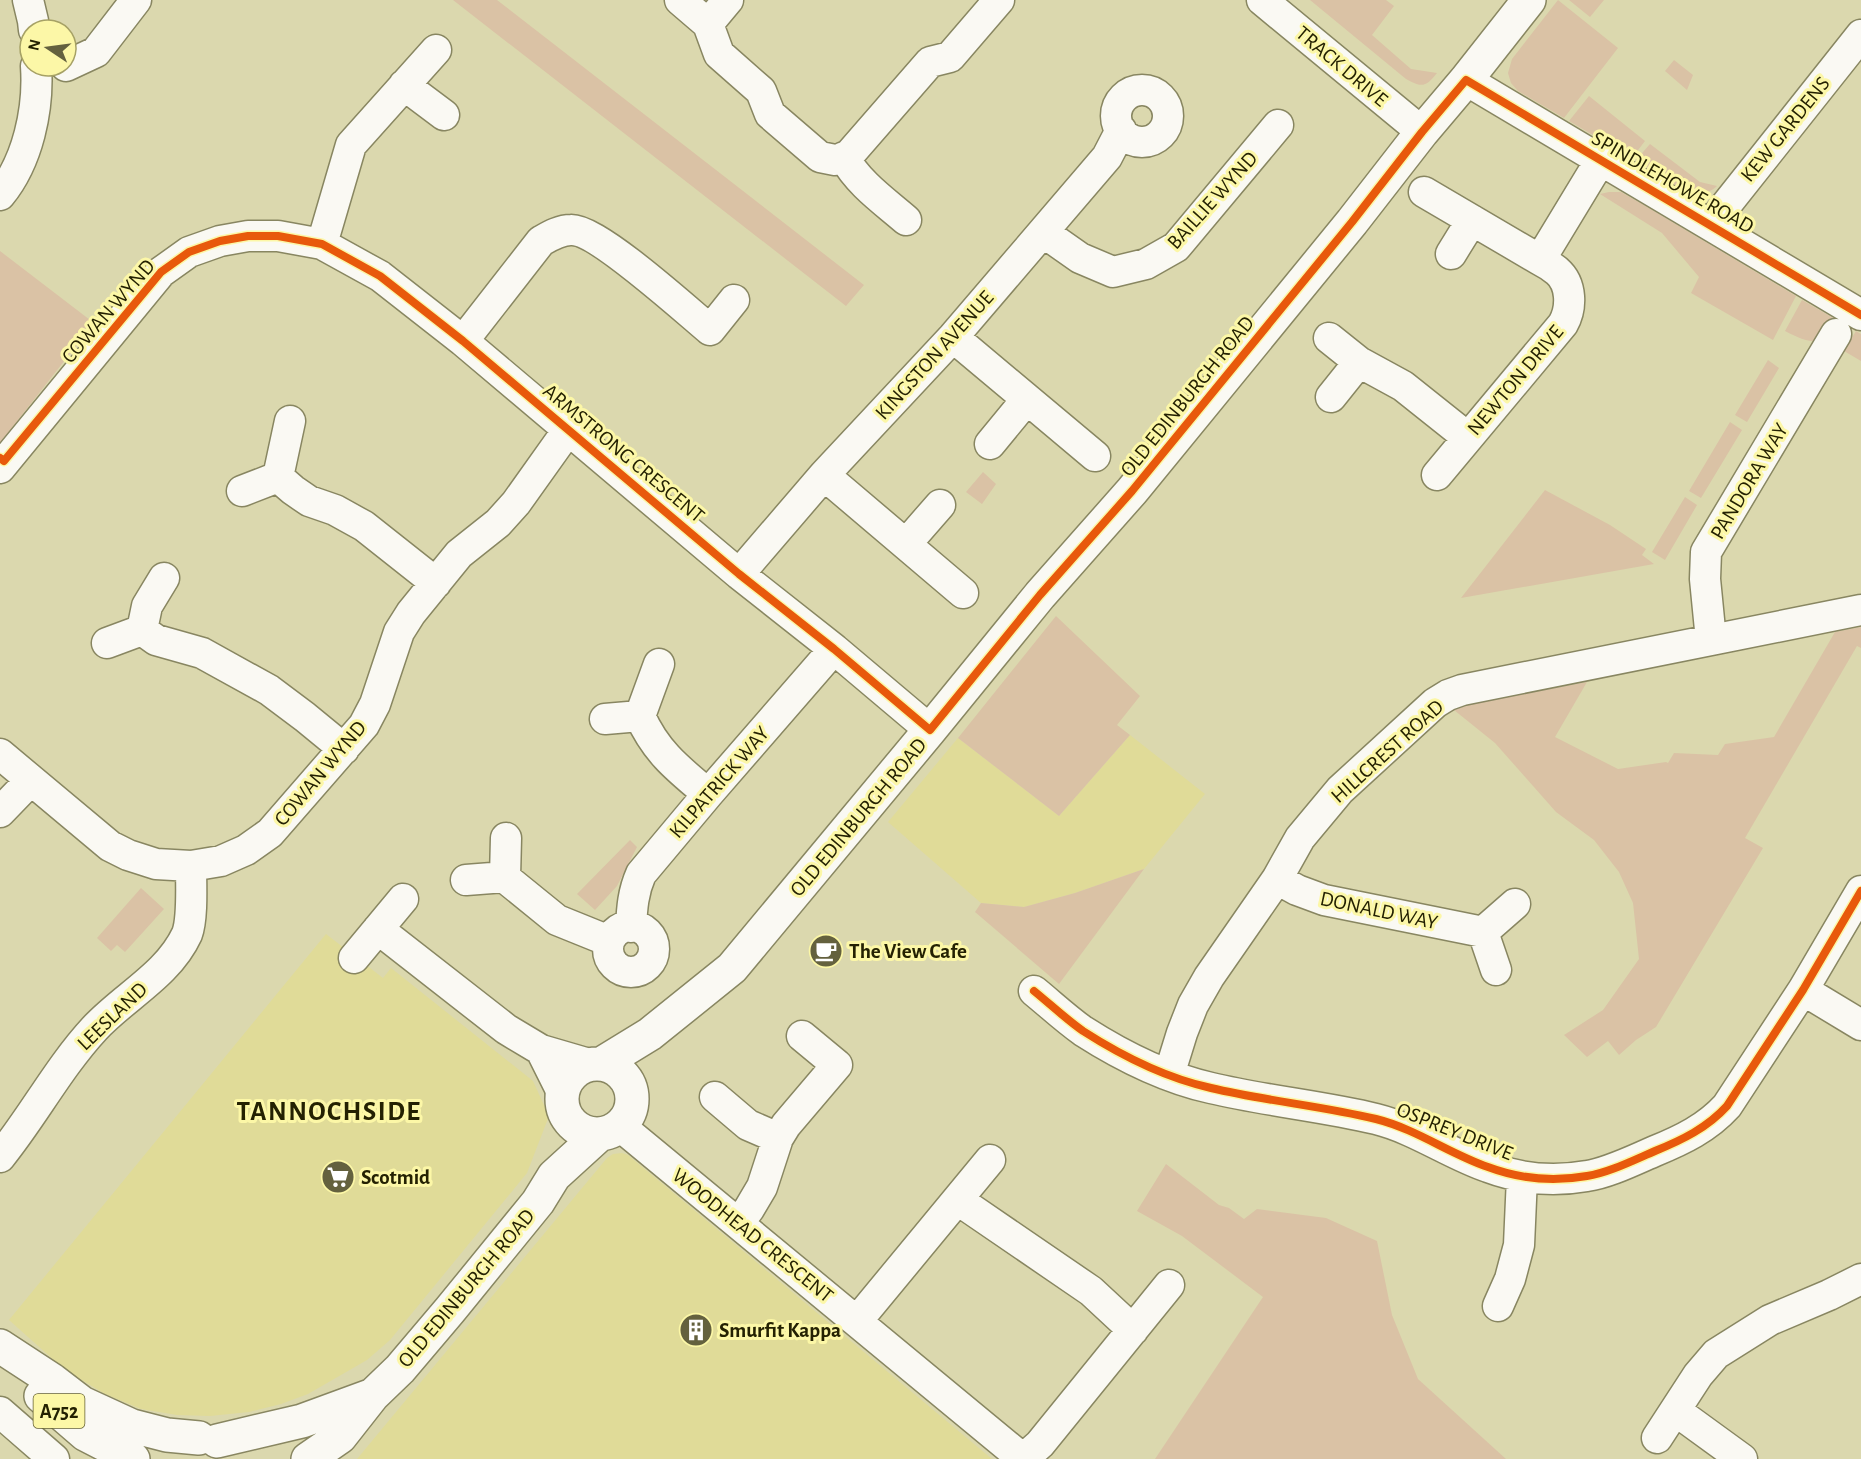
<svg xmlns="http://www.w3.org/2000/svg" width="1861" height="1459" viewBox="0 0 1861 1459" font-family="'Alegreya Sans',sans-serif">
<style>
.built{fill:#e0db98}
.green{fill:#dac2a5}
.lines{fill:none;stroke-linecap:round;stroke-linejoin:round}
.minor-casing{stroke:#888661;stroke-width:33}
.major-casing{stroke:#888661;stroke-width:36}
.minor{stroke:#faf9f3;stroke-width:30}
.major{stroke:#faf9f3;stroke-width:33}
.cycleway-casing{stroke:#fcf7a7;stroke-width:11}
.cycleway{stroke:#e8590c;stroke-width:8}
.labels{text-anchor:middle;stroke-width:6;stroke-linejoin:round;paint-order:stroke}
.shield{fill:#fcf7a7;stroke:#656134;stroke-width:1.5}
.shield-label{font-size:20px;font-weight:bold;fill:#242102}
.street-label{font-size:21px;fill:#242102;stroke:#fcf7a7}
.poi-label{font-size:21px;font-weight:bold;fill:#242102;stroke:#fcf7a7;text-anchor:start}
.district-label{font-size:27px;font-weight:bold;letter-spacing:1.5px;fill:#242102;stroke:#fcf7a7}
</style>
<rect width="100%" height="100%" fill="#dbd8ae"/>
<path class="built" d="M1130,735l75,59 -61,75 -69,24 -51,14 -43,-4 -93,-81 70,-84 101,78z
M326,934l57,44 8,-10 142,113 16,35 -22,57 -137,167 -23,20 -59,34 -27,10 -32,8 -39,4 -33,-1 -36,-6 -36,-15 -40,-24 -56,-50z
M622,1153l6,2 364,304h-635l250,-301 6,-4z"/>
<path class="green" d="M453,0h44l367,285 -18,21z
M1310,0h76l8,6 -22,29 39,34 26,4c-11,14 -15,15 -31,6z
M1558,0l60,48 -54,70 -46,-27 -7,-8 -3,-10 4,-14z
M1569,0h35l-14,17z
M1674,60l19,15 -6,15 -22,-19z
M1589,96l56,45 -13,17 -63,-37z
M1650,144l50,38 17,4c-6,6 -14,8 -22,7 -15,-2 -45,-24 -59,-33z
M1609,192h12l21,12 154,92 -23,44 -82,-47 8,-16 -37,-44 -62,-39z
M0,251l94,72 -94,120z
M1802,300l47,27 -4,6c-28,9 -32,13 -60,-2z
M1856,331l5,3v27l-17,-10z
M1768,360l11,8 -32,54 -12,-7z
M1730,422l12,8 -41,68 -12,-7z
M983,472l13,12 -14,20 -16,-12z
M1545,490l65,35 36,24 -4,6 12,9 -193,34z
M1685,497l12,8 -32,55 -13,-8z
M1056,616l84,80 -23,29 13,10 -71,81 -101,-78z
M1861,627v21l-4,-2 -112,192 18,10 -107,179 -20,13 -17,15 -11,-14 -21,16 -23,-22 39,-25 36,-51 -6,-56 -14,-31 -25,-32 -38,-28 -61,-69 -41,-33 17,-6 116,-22 -32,55 63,32 48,-7 2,1 6,-10 44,2 7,-11 49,-7 61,-105z
M630,840l7,7 -20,39 -22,24 -18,-16z
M1144,869l-85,115 -84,-72 6,-9 43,4 51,-14z
M141,888l23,21 -39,43 -8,-7 -6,6 -14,-13z
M1166,1164l53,41 10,3 15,11 13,-10 69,9 51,23 15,74 26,64 88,80h-351l108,-162 -81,-61 -45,-25z"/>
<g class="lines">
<defs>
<path id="minor" d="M28,0l5,21 1,9
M680,0l28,24 11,30 42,37 9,23 50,43 15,3 7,-1 7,-4 81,-93 20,-5 49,-57
M1262,0l160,132
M708,24l20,-24
M66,66l30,-14 40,-52
M1466,80l395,235
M404,85l40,30
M1116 116a26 26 0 1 1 52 0a26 26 0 1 1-52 0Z
M844,157c14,26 40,44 62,63
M1424,192l116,68
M0,195c28,-34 39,-86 36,-129
M1711,224l150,-189
M1043,232l37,26 33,14 33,-8 30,-17 102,-122
M322,244l29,-99 85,-95
M1451,254l21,-34
M953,337l142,119
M1329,338l30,24 44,24 64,51
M463,341l78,-100c9,-5 19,-11 30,-11 26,-1 115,80 139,100l24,-30
M1331,397l28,-35
M990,444l37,-45
M0,468l161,-196 28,-20 31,-11 28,-5h30l44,8 58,32 83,65 276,233 95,75 96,81
M824,475l139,118
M1437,475l126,-151c9,-16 9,-40 -6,-53 -5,-4 -11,-8 -17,-11l60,-99
M278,477l15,13 16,11 26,9 29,16 72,57
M242,491l36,-14 12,-56
M906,544l34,-39
M739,574l85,-99 129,-138 154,-180 14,-27
M142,630l14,10 46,13 67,37 36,27 39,32
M1711,640l-6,-61 1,-27 130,-218
M107,643l35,-13 5,-24 17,-28
M640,716c16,36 38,53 68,78
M605,719l35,-3 19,-52
M0,754l110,92 18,9 28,9 35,2 30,-5 25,-11 24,-17 94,-108 11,-21 24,-72 12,-19 48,-59 39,-31 18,-20 52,-73
M0,812l30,-31
M504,877l53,43 52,21
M1277,879l20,11 27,10 159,32
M466,880l39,-3 1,-39
M608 949a23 23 0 1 1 46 0a23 23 0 1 1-46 0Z
M631,927c1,-19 2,-35 10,-53l67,-80 126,-145
M378,929l128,100 35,21 48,14
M354,958l49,-59
M1496,970l-13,-38 32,-28
M1803,990l58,35
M1034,991c16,13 32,28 49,40 39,25 83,47 128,57 55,13 111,18 165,31 40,10 74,35 112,48 32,12 65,15 99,9 21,-3 47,-16 68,-25 27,-11 52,-23 72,-45l76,-116 58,-99
M541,1050l21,42
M1169,1075l13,-42 11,-28 16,-28 68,-98 23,-41 40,-48 95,-87 13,-8 14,-5 399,-80
M715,1097l33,28 30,13
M620,1126l403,333
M0,1157c34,-42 58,-89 95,-129 30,-32 73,-53 92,-94 6,-16 4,-51 4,-68
M958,1200l133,91 42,39
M739,1222l10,-13 13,-22 16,-49 8,-13 51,-60 -35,-29
M1498,1306l12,-27 9,-34 3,-68
M857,1321l133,-161
M1676,1411l66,48
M0,1412l54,47
M1657,1438l41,-63 18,-21 54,-34 59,-25 32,-16
M1023,1459l17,-15 129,-159"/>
<path id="major" d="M562 1099a35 35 0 1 1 70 0a35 35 0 1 1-70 0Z
M601,1064l49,-30 82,-66 198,-238 110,-135 92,-104 220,-269 70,-90 44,-52 63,-80
M0,1346l52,34 30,23 50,23 35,9 32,3
M41,1396l44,38 48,25
M217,1441l85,-20 71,-26
M308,1459l32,-22 33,-42 27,-26 50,-59 88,-108 16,-26 45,-41"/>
</defs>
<use href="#minor" class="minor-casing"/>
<use href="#major" class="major-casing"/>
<use href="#minor" class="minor"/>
<use href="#major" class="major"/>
<defs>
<path id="cycleway" d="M0,458l4,3 157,-189 28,-20 31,-11 28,-5h30l44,8 58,32 83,65 276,233 95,75 96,81 110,-135 92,-104 220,-269 70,-90 44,-52 395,235
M1034,991c16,13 32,28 49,40 39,25 83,47 128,57 55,13 111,18 165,31 40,10 74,35 112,48 32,12 65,15 99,9 21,-3 47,-16 68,-25 27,-11 52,-23 72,-45l76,-116 58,-99"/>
</defs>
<use href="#cycleway" class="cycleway-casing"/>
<use href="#cycleway" class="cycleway"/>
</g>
<defs>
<symbol id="cafe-disc" viewBox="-11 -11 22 22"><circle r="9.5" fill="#64613e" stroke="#fcf7a7"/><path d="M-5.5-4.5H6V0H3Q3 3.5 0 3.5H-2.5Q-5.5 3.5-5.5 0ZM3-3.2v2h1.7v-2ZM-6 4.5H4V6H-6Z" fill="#fff"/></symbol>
<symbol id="supermarket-disc" viewBox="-11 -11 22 22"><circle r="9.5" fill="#64613e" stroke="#fcf7a7"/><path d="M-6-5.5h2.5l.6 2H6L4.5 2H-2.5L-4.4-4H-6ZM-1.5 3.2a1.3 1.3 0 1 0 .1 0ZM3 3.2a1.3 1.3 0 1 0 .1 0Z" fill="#fff"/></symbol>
<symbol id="building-disc" viewBox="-11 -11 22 22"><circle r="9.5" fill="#64613e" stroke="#fcf7a7"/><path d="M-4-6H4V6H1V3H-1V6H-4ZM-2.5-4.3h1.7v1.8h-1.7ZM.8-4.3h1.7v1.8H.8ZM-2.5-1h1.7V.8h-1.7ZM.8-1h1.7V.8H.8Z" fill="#fff"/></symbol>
</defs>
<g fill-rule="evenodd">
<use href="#cafe-disc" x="807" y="932" width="38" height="38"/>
<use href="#supermarket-disc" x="319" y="1158" width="38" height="38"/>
<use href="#building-disc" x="677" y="1311" width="38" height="38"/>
</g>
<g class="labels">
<rect class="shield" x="33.5" y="1394" width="51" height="34" rx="4.5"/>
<g class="shield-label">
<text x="59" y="1418">A752</text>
</g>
<g class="street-label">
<text transform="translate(1342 66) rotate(40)" y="7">TRACK DRIVE</text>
<text transform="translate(1785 129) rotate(-51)" y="7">KEW GARDENS</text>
<text transform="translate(1673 182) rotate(30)" y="7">SPINDLEHOWE ROAD</text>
<text transform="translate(1212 200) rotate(-48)" y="7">BAILLIE WYND</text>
<text transform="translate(108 311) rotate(-49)" y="7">COWAN WYND</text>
<text transform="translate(934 355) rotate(-48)" y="7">KINGSTON AVENUE</text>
<text transform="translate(1515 380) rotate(-50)" y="7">NEWTON DRIVE</text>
<text transform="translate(1187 396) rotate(-51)" y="7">OLD EDINBURGH ROAD</text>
<text transform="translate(624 453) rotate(40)" y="7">ARMSTRONG CRESCENT</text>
<text transform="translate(1749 481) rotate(-59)" y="7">PANDORA WAY</text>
<text transform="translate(1387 751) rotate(-42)" y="7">HILLCREST ROAD</text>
<text transform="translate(320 773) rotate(-50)" y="7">COWAN WYND</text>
<text transform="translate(719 782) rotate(-49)" y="7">KILPATRICK WAY</text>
<text transform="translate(858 817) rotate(-50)" y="7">OLD EDINBURGH ROAD</text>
<text transform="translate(1379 910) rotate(12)" y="7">DONALD WAY</text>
<text transform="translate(112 1016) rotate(-44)" y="7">LEESLAND</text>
<text transform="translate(1455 1131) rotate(22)" y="7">OSPREY DRIVE</text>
<text transform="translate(753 1235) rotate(39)" y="7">WOODHEAD CRESCENT</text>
<text transform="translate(466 1288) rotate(-50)" y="7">OLD EDINBURGH ROAD</text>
</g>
<g class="poi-label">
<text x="849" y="958">The View Cafe</text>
<text x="361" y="1184">Scotmid</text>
<text x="719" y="1337">Smurfit Kappa</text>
</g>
<g class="district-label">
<text x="329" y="1120">TANNOCHSIDE</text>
</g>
</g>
<g transform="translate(48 48) rotate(283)"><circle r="28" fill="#fcf7a7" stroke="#a6a165" stroke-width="1.5"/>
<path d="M0-4.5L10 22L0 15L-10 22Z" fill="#64613e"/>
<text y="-9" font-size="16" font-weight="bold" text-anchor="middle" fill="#242102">N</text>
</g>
</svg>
